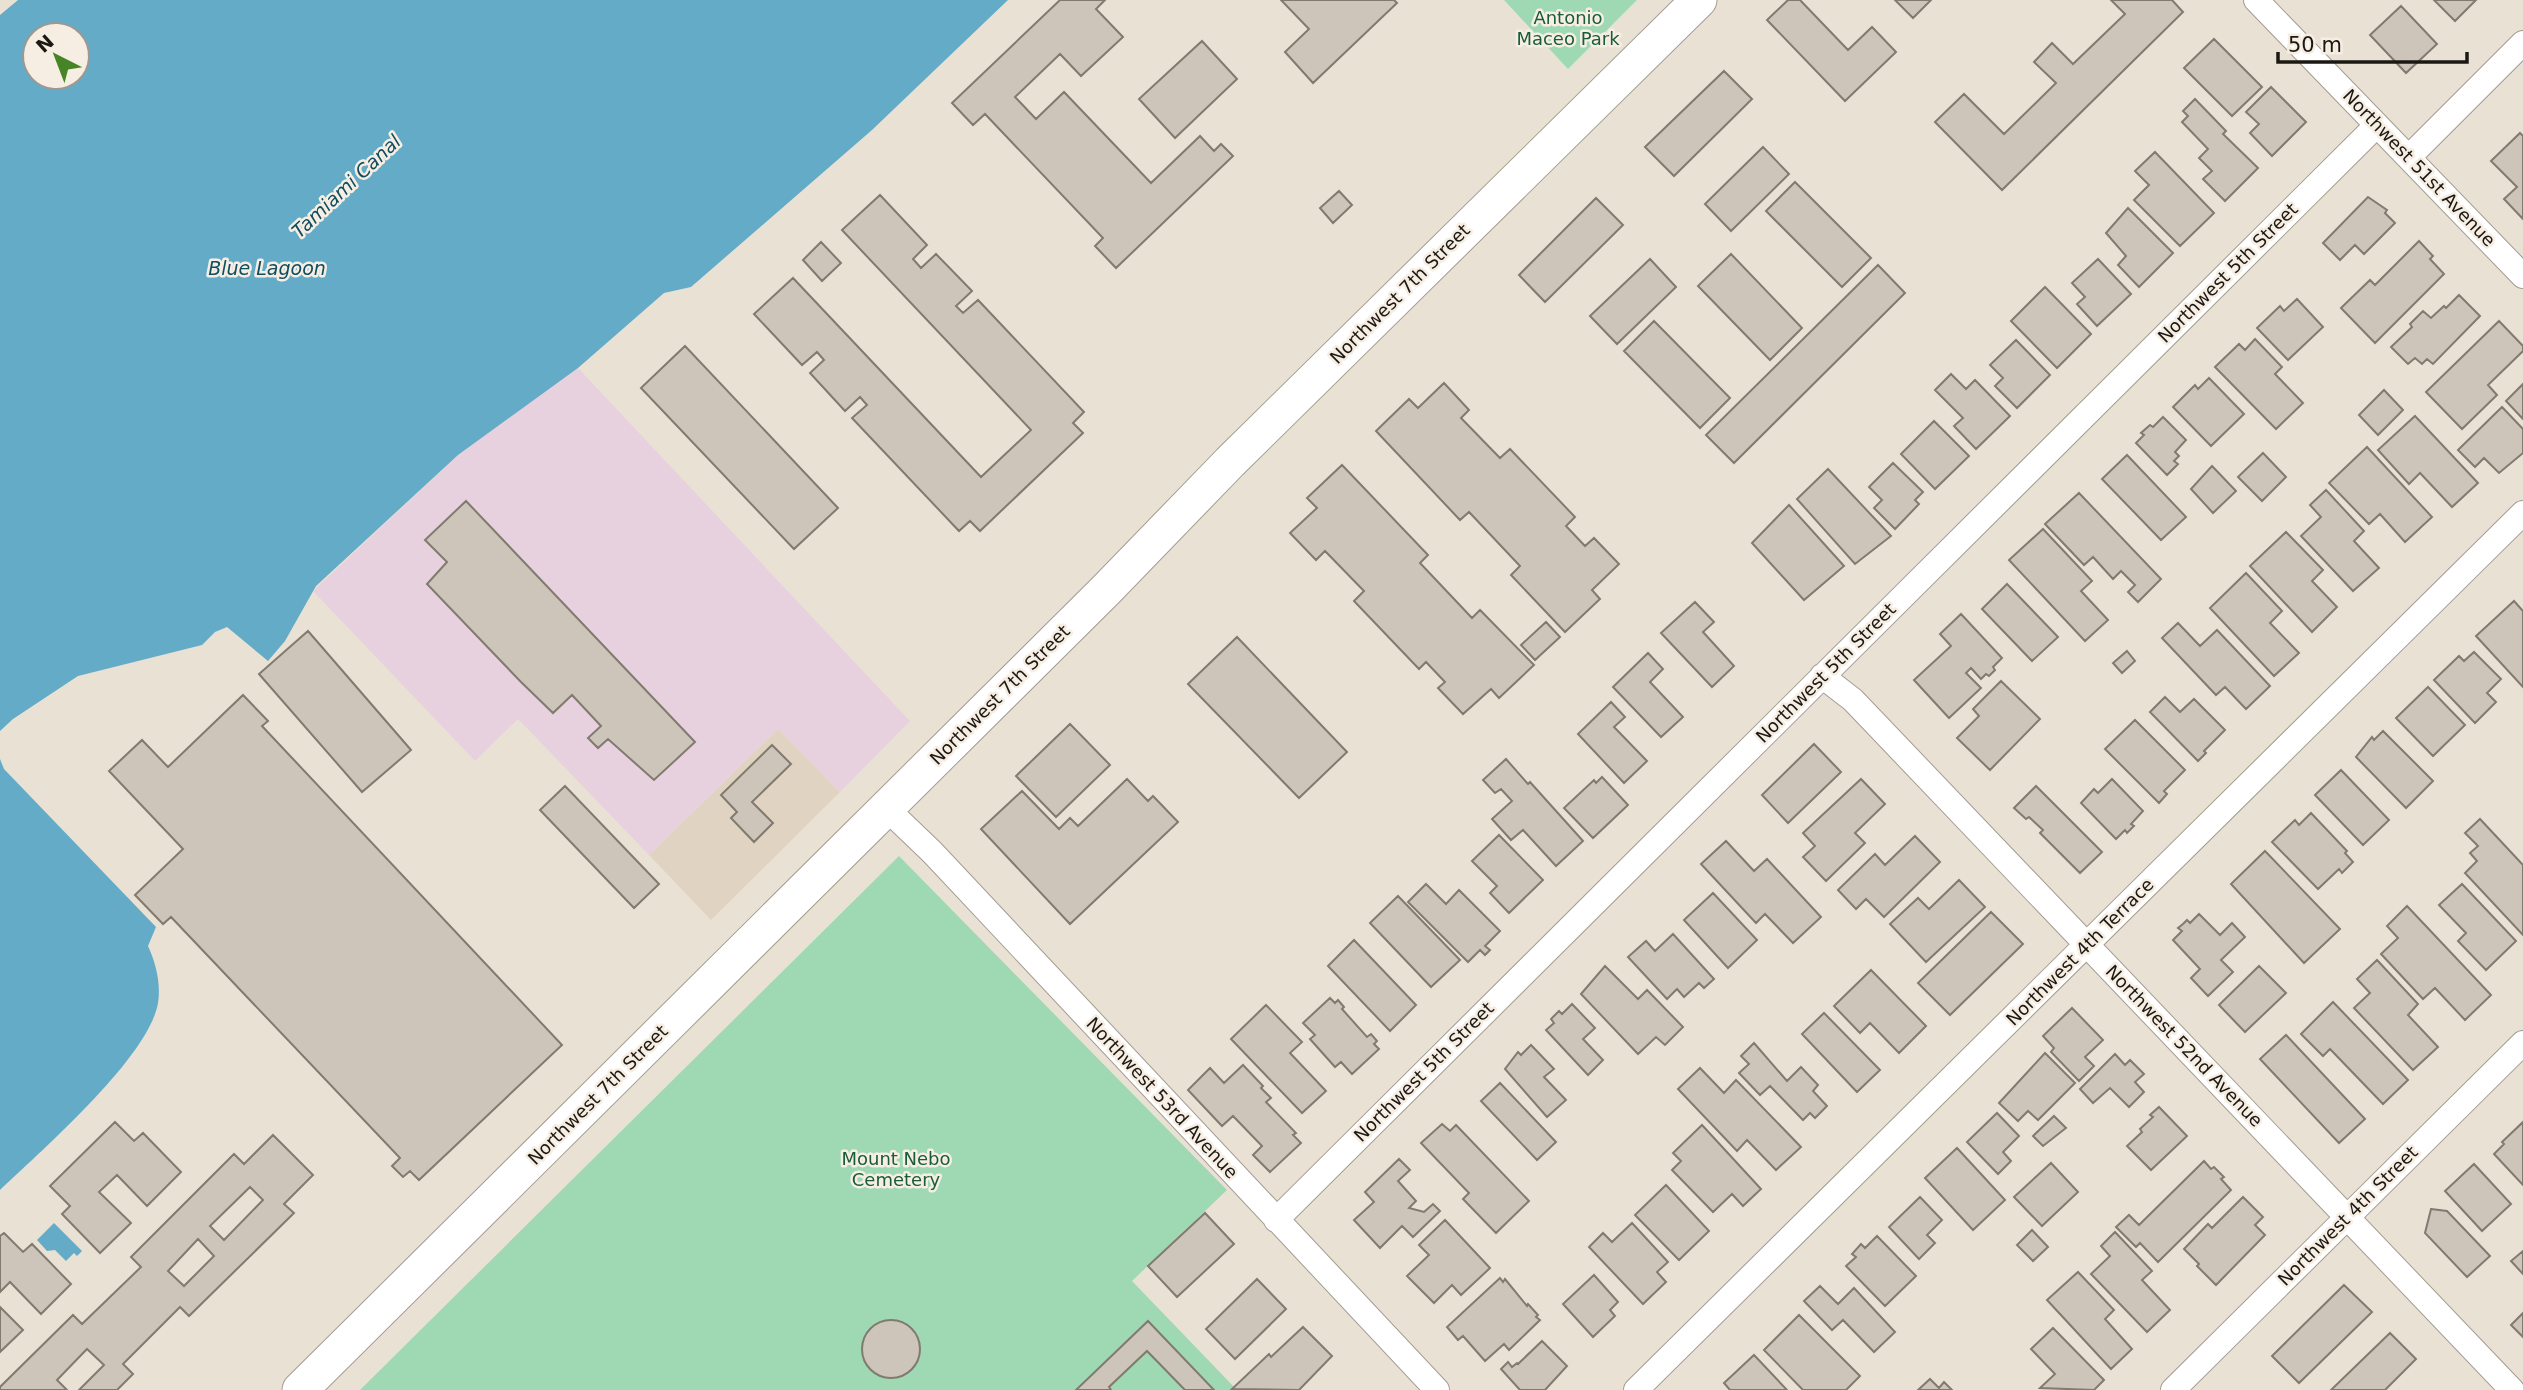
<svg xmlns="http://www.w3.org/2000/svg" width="2523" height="1390" viewBox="0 0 2523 1390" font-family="'DejaVu Sans',sans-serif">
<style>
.built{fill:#e1d3c1}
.industrial{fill:#e8d1de}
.green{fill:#9fd9b3}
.water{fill:#64abc7;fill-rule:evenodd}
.building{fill:#cdc5ba;stroke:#817a6f;stroke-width:2;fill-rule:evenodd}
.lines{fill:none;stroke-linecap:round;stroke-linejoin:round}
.street-casing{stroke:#a49c91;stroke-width:26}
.secondary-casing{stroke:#a49c91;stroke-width:37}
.street{stroke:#fff;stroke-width:24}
.secondary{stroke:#fff;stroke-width:35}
.labels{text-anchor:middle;stroke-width:5;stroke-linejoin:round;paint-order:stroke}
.park-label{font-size:18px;fill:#185c39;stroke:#f7eee3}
.street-label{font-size:18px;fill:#1b1814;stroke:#f7eee3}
.water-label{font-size:19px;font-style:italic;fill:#104d61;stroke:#f7eee3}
</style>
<rect width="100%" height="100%" fill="#eae1d5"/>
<path class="built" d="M778,729l62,63 -129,128 -62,-65z"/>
<path class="industrial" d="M578,368l332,353 -70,71 -62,-63 -129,126 -131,-136 -43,42 -162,-170 145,-136z"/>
<path class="green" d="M1504,0h133l-69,69z
M899,856l328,334 -95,91 105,109h-877z"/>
<path class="water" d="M18,0h990l-136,130 -181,157 -27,6 -86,75 -120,87 -142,131 -31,55 -17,20 -41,-34 -12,5 -13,13 -124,31 -65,43 -13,12v-716zM77,35v42h-42v-42z
M0,759l4,10 152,158 -8,19c8,17 13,38 10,57 -9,54 -117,148 -158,187z
M54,1223l28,28 -5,5 -3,-3 -8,8 -11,-11 -8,1 -10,-11z"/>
<path class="building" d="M1060,0h45l-9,9 27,28 -42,39 -21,-22 -45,43 21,22 28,-27 87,91 49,-47 14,15 7,-7 12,12 -117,112 -21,-22 8,-8 -118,-124 -12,11 -21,-22z
M1281,0h113l3,3 -84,80 -28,-31 24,-23z
M1788,0h12l48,50 24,-23 24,25 -51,49 -78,-81z
M1895,0h36l-18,18z
M2111,0h61l11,12 -181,178 -67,-68 29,-28 40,40 52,-51 -22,-21 18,-19 21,21 52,-50z
M2434,0h42l-21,21z
M2401,6l36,38 -31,29 -36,-38z
M2214,39l48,48 -30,29 -48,-48z
M1202,41l35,38 -62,59 -36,-39z
M1724,71l28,28 -78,77 -29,-29z
M2271,87l35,35 -34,34 -22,-23 9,-9 -13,-12z
M2195,99l31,32 -3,3 35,34 -33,33 -22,-22 9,-8 -13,-13 9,-9 -26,-27 6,-6 -5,-5z
M2520,133l3,3v83l-19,-20 13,-12 -26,-26z
M1763,147l26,27 -58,57 -26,-27z
M2155,152l59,61 -34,33 -46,-46 15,-15 -14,-14z
M1795,182l76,76 -29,29 -76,-76z
M1339,191l13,14 -19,18 -13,-15z
M880,195l47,50 -14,14 8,9 15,-14 36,37 -16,15 7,7 15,-13 106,112 -11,11 10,10 -103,98 -10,-10 -11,10 -107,-113 15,-13 -7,-8 -15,14 -35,-38 14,-13 -7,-8 -15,13 -48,-51 39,-36 188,199 50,-47 -189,-200z
M2368,197l19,13 -2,3 10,10 -31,31 -9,-9 -15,15 -17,-17z
M1596,198l27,27 -78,77 -26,-27z
M2128,208l45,45 -34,34 -21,-22 8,-9 -20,-23z
M2419,241l14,15 -3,3 14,15 -69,69 -34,-35 29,-28 5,5z
M821,242l20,21 -19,18 -19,-21z
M1731,254l71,74 -32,32 -72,-74z
M1650,259l26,28 -59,57 -27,-28z
M2098,259l33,35 -34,32 -20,-22 8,-7 -13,-14z
M1878,265l27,28 -171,170 -28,-28z
M2045,287l46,47 -34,34 -46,-47z
M2459,295l21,21 -47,48 -6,-5 -5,5 -7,-6 -7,6 -17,-17 21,-20 -2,-3 13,-13 8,7 13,-12 2,2z
M2297,299l26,28 -35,33 -31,-32 23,-22 4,5z
M1654,321l76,77 -30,30 -76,-77z
M2499,321l24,25v5l-35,34 9,10 -35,34 -36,-37z
M2255,339l27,28 -7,7 28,29 -27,26 -61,-62 24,-23 6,6z
M2016,340l34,35 -33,33 -22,-22 8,-8 -13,-13z
M685,346l153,162 -44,41 -153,-161z
M1951,374l15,15 9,-9 35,36 -34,33 -22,-23 9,-8 -28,-28z
M2209,378l35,36 -33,32 -38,-39 22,-22 3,4z
M1444,383l25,27 -8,8 39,40 10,-9 65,68 -9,9 19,20 9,-8 25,26 -27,26 8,9 -35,33 -54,-57 9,-9 -51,-54 -9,8 -84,-89 33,-32 9,9z
M2523,384v35l-17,-18z
M2384,390l19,20 -25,25 -19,-20z
M2502,407l21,22v24l-24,20 -15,-15 -9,9 -17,-17z
M2415,416l63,67 -26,24 -32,-34 -11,11 -31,-34z
M2163,417l23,23 -11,12 4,4 -5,5 4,3 -11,11 -31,-32 8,-8 -3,-2 9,-8 3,2z
M1934,421l35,35 -34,33 -34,-35z
M2367,447l65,70 -27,25 -25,-28 -11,10 -40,-41z
M2263,453l23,24 -24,24 -24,-24z
M2127,455l59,62 -25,23 -59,-61z
M1893,463l30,29 -8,8 4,4 -24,25 -21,-21 8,-8 -13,-13z
M1342,465l86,90 -8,8 52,55 8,-8 54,55 -35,33 -8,-9 -28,25 -25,-26 7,-6 -19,-20 -7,7 -65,-68 10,-10 -39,-40 -9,9 -26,-27 27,-25 -10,-10z
M2212,466l24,25 -23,22 -22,-24z
M1828,469l63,67 -36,28 -58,-65z
M2326,490l38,41 -10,10 25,27 -26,23 -52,-55 20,-19 -11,-12z
M2079,493l82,86 -23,23 -10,-10 7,-7 -14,-14 -8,8 -20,-22 -9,8 -39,-41z
M466,501l229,241 -41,38 -46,-41 -10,9 -10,-10 13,-12 -29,-31 -19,18 -32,-31 -94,-98 20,-22 -22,-22z
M1789,505l55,61 -40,34 -52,-57z
M2043,529l49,52 -11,10 27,29 -23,21 -76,-81z
M2286,532l37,38 -11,11 25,26 -25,25 -62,-66z
M2246,573l36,38 -12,12 29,30 -25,23 -64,-68z
M2007,584l51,53 -26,24 -50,-52z
M2514,601l9,10v76l-47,-51z
M1695,602l19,20 -11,10 31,34 -22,21 -51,-54z
M1961,614l41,44 -9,9 2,3 -6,6 -3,-2 -5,5 -10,-11 -5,5 15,15 -32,30 -35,-38 37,-34 -11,-12z
M1546,622l14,15 -25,23 -14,-15z
M2178,623l22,23 17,-16 53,56 -24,23 -21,-22 -9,8 -54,-57z
M308,631l103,119 -49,42 -103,-118z
M1237,637l110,115 -48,46 -111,-114z
M2127,651l8,10 -13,12 -9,-10z
M2474,652l27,27 -14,14 9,9 -21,21 -41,-43 25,-24 5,5z
M1648,653l15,16 -13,13 33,35 -22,20 -48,-50z
M2001,681l39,38 -50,51 -33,-32 22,-22 -6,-7z
M2428,687l37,38 -32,31 -37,-38z
M243,695l25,26 -6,5 300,319 -143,135 -9,-9 -7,6 -11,-11 8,-8 -229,-241 -8,7 -28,-29 48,-46 -74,-78 33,-31 26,27z
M2165,697l15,15 14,-13 31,31 -21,21 2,2 -8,8 -48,-49z
M1611,702l14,15 -11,10 33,34 -23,22 -46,-49z
M2135,720l50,50 -21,21 3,3 -8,9 -54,-54z
M1070,724l40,41 -54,52 -40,-41z
M2383,731l50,50 -27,27 -50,-51 16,-20 2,3z
M1814,744l27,28 -53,51 -26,-28z
M772,745l19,19 -39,38 21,21 -19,19 -23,-24 6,-6 -16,-17z
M1506,759l22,25 2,-2 53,59 -27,25 -33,-36 -12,10 -19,-21 20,-18 -11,-12 -6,4 -12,-13z
M2341,770l48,50 -26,25 -48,-50z
M1602,777l26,28 -35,33 -29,-30 30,-28 2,3z
M1127,779l21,22 5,-5 25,26 -108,102 -89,-95 41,-38 37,38 11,-11 8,8z
M1861,779l24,25 -30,29 10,10 -39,38 -23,-24 12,-11 -12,-13z
M2112,779l31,32 -12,13 3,2 -7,7 -2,-3 -9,9 -35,-36 13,-14 4,4z
M565,786l94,98 -25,24 -94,-98z
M2036,786l66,66 -22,21 -40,-40 3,-3 -14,-13 -3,2 -12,-11z
M2311,813l36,38 -2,2 8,9 -11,11 -3,-4 -21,20 -46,-47 23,-22 4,5z
M2480,819l43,46v70l-58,-62 12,-12 -7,-8 8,-7 -13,-13z
M1499,835l44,45 -34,33 -19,-20 7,-7 -25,-25z
M1915,836l25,26 -56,55 -18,-18 -10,10 -18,-19 37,-36 10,11z
M1726,841l28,30 13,-12 54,58 -28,26 -28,-29 -9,9 -55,-59z
M2265,851l75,78 -36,34 -73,-79z
M1959,880l26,27 -59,55 -36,-38 28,-26 11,11z
M1426,884l20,20 13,-14 41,41 -15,15 5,4 -5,5 -5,-5 -12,12 -60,-60z
M2462,884l54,57 -30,29 -28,-29 8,-8 -27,-28z
M1713,893l44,47 -29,28 -44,-48z
M1398,896l62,64 -29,27 -61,-64z
M2407,906l84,89 -26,25 -30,-32 -12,11 -42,-45 17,-16 -11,-12z
M1991,912l32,32 -73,71 -32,-32z
M2199,914l21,21 12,-12 13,14 -24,23 12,12 -25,24 -17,-18 9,-9 -27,-29 9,-9 -4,-3 5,-4 4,-4 3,3z
M1673,934l41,45 -10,9 -5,-5 -15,14 -7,-8 -10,10 -39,-42 18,-16 9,10z
M1354,940l62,65 -26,26 -62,-65z
M2377,960l41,44 -10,11 30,32 -25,23 -59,-62 16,-15 -13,-14z
M1605,966l33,33 9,-9 36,37 -18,18 -9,-8 -18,17 -57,-60z
M2259,966l27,27 -41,39 -26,-27z
M1871,970l55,56 -27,27 -29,-30 -10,10 -26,-27z
M1330,998l5,5 3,-3 6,7 -2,2 25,28 4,-3 6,7 -3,3 5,5 -27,25 -11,-12 -6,5 -25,-28 5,-4 -12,-12z
M2333,1002l75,78 -25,24 -53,-55 -7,7 -22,-22z
M1572,1004l23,24 -12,11 20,21 -15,15 -42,-45 8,-7 -3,-4 8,-8 3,3z
M1266,1005l36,37 -12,11 36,38 -24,22 -71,-74z
M2072,1008l31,32 -18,17 9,9 -15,15 -28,-29 3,-4 -11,-12z
M1824,1013l56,57 -23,22 -55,-58z
M2286,1035l79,84 -26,24 -79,-84z
M1754,1043l33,38 14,-14 17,18 -5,6 14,15 -12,12 -5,-5 -7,7 -33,-34 -10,9 -21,-22 10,-9 -8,-8z
M1531,1045l23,24 -10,8 22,23 -19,17 -42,-48 13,-17 3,3z
M2045,1053l30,30 -37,37 -10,-9 -10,10 -19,-18z
M2115,1054l10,11 5,-5 14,14 -9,8 9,10 -15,15 -19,-19 -17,15 -13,-14z
M1243,1065l20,21 -2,2 10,10 -5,4 30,31 -3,2 8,8 -31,29 -17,-17 9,-9 -29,-30 -11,10 -34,-36 22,-22 14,15z
M1700,1068l24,25 12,-13 65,67 -25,23 -29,-30 -10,11 -59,-62z
M1500,1083l56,59 -19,18 -56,-59z
M2159,1107l28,29 -36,34 -24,-24 15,-14 -2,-3 13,-12 -3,-2z
M1997,1113l22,23 -16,16 8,9 -13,13 -31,-32z
M2054,1116l12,12 -23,18 -10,-10z
M115,1122l19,19 9,-8 38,39 -34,34 -30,-31 -18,17 32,31 -31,30 -38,-39 8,-8 -20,-20z
M2523,1122v63l-29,-31 10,-10 -2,-2z
M1442,1124l8,7 6,-6 73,76 -33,32 -33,-34 6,-6 -48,-50z
M1702,1125l59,64 -18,17 -11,-12 -19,18 -41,-42 9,-9 -8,-8z
M273,1135l40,40 -29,29 10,9 -105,103 -9,-9 -57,57 10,10 -16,16h-38l25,-25 -17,-16 -30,31 10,10h-67v-3l73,-72 9,9 59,-57 -10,-10 103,-103 10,10zM250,1187l13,13 -39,40 -14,-14zM198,1239l16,17 -30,30 -16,-15z
M1957,1148l48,52 -32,30 -48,-52z
M1399,1159l11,11 -12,11 18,20 -7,7 15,4 9,-8 7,7 -27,26 -11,-11 -22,22 -26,-28 20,-18 -9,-10z
M2204,1161l7,8 3,-2 10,10 -3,2 10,11 -73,72 -18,-19 -4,4 -20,-20 13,-12 10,10z
M2051,1163l27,29 -36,34 -28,-29z
M2474,1164l37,40 -29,27 -37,-40z
M1666,1185l43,46 -30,29 -44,-45z
M1920,1197l22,23 -15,15 8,8 -16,16 -30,-32z
M2243,1197l20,20 -8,8 10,10 -49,50 -19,-19 2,-2 -15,-15 24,-25 4,4z
M2431,1209l16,2 43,45 -23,21 -42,-44z
M1205,1213l29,31 -57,53 -29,-31z
M1445,1220l45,48 -29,27 -9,-10 -18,18 -27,-27 22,-21 -10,-10z
M1632,1223l36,39 -11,10 9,10 -23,22 -54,-57 14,-14 9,9z
M2032,1230l16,17 -15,14 -16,-16z
M2115,1232l37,39 -10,9 28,30 -23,22 -56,-58 19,-18 -9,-10z
M4,1233l19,19 9,-8 39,40 -30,30 -31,-32 -10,10v-56z
M1877,1236l39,40 -31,30 -39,-40 10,-9 -4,-3 9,-10 4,4z
M2523,1251v23l-12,-13z
M2078,1272l36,38 -9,9 27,30 -21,20 -64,-69z
M1594,1275l24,27 -8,8 5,6 -22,21 -30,-33z
M1500,1278l3,4 2,-3 22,27 1,-2 10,11 -2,2 4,3 -31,30 -5,-6 -19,17 -22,-25 -5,4 -11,-13z
M1257,1279l29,30 -51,50 -29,-30z
M2344,1285l28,27 -73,71 -27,-27z
M1820,1286l18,18 16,-16 41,44 -21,20 -31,-32 -11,10 -28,-29z
M0,1307l23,23 -23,22z
M2523,1313v24l-12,-12z
M1799,1315l61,61 -14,14h-43l-39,-40z
M862 1349a29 29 0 1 1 58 0a29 29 0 1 1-58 0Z
M1148,1321l66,69h-29l-38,-39 -38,36 2,3h-35z
M1303,1327l29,29 -33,34 -67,-1 37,-35 2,3z
M2053,1328l51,52 -10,10 -54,-2 15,-14 -24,-25z
M2390,1333l26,26 -31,31h-54z
M1542,1341l25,25 -22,24h-25l-19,-21 7,-7 4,5 5,-4 1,1z
M1754,1355l33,35h-57l-6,-7z
M1930,1379l9,9 5,-6 8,8h-34z"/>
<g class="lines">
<defs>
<path id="street" d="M2256,0l267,276
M2409,157l114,-114
M1822,676l31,24 659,690
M886,808l46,44 505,538
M1276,1220l1101,-1095
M1636,1390l887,-877
M2173,1390l350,-347"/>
<path id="secondary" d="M300,1390l806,-800 124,-128 469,-462"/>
</defs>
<use href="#street" class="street-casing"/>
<use href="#secondary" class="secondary-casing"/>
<use href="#street" class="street"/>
<use href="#secondary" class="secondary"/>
</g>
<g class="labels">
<g class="park-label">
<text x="1568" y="24">Antonio<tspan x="1568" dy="21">Maceo Park</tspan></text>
<text x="896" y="1165">Mount Nebo<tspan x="896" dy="21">Cemetery</tspan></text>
</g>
<g class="street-label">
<text transform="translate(2419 168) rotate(46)" y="6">Northwest 51st Avenue</text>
<text transform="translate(2228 273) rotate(-45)" y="6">Northwest 5th Street</text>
<text transform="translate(1400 294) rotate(-45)" y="6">Northwest 7th Street</text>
<text transform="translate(1826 673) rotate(-45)" y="6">Northwest 5th Street</text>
<text transform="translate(1000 695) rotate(-45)" y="6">Northwest 7th Street</text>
<text transform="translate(2080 952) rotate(-45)" y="6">Northwest 4th Terrace</text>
<text transform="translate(2184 1046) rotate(46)" y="6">Northwest 52nd Avenue</text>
<text transform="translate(1424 1072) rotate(-45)" y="6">Northwest 5th Street</text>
<text transform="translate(598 1095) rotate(-45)" y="6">Northwest 7th Street</text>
<text transform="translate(1162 1098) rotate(47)" y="6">Northwest 53rd Avenue</text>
<text transform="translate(2348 1216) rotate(-45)" y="6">Northwest 4th Street</text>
</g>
<g class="water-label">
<text transform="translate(346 186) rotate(-43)" y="7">Tamiami Canal</text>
<text x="267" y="275">Blue Lagoon</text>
</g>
</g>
<g transform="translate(56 56) rotate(318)"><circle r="33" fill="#f7eee3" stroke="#9f9890" stroke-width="2"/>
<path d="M0-5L12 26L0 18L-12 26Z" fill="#468525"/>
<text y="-10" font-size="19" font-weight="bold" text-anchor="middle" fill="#1b1814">N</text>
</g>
<path d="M2278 52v10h189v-10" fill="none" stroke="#1b1814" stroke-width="3.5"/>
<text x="2288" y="52" font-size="21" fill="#1b1814" stroke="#f7eee3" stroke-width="5" paint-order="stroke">50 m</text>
</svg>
